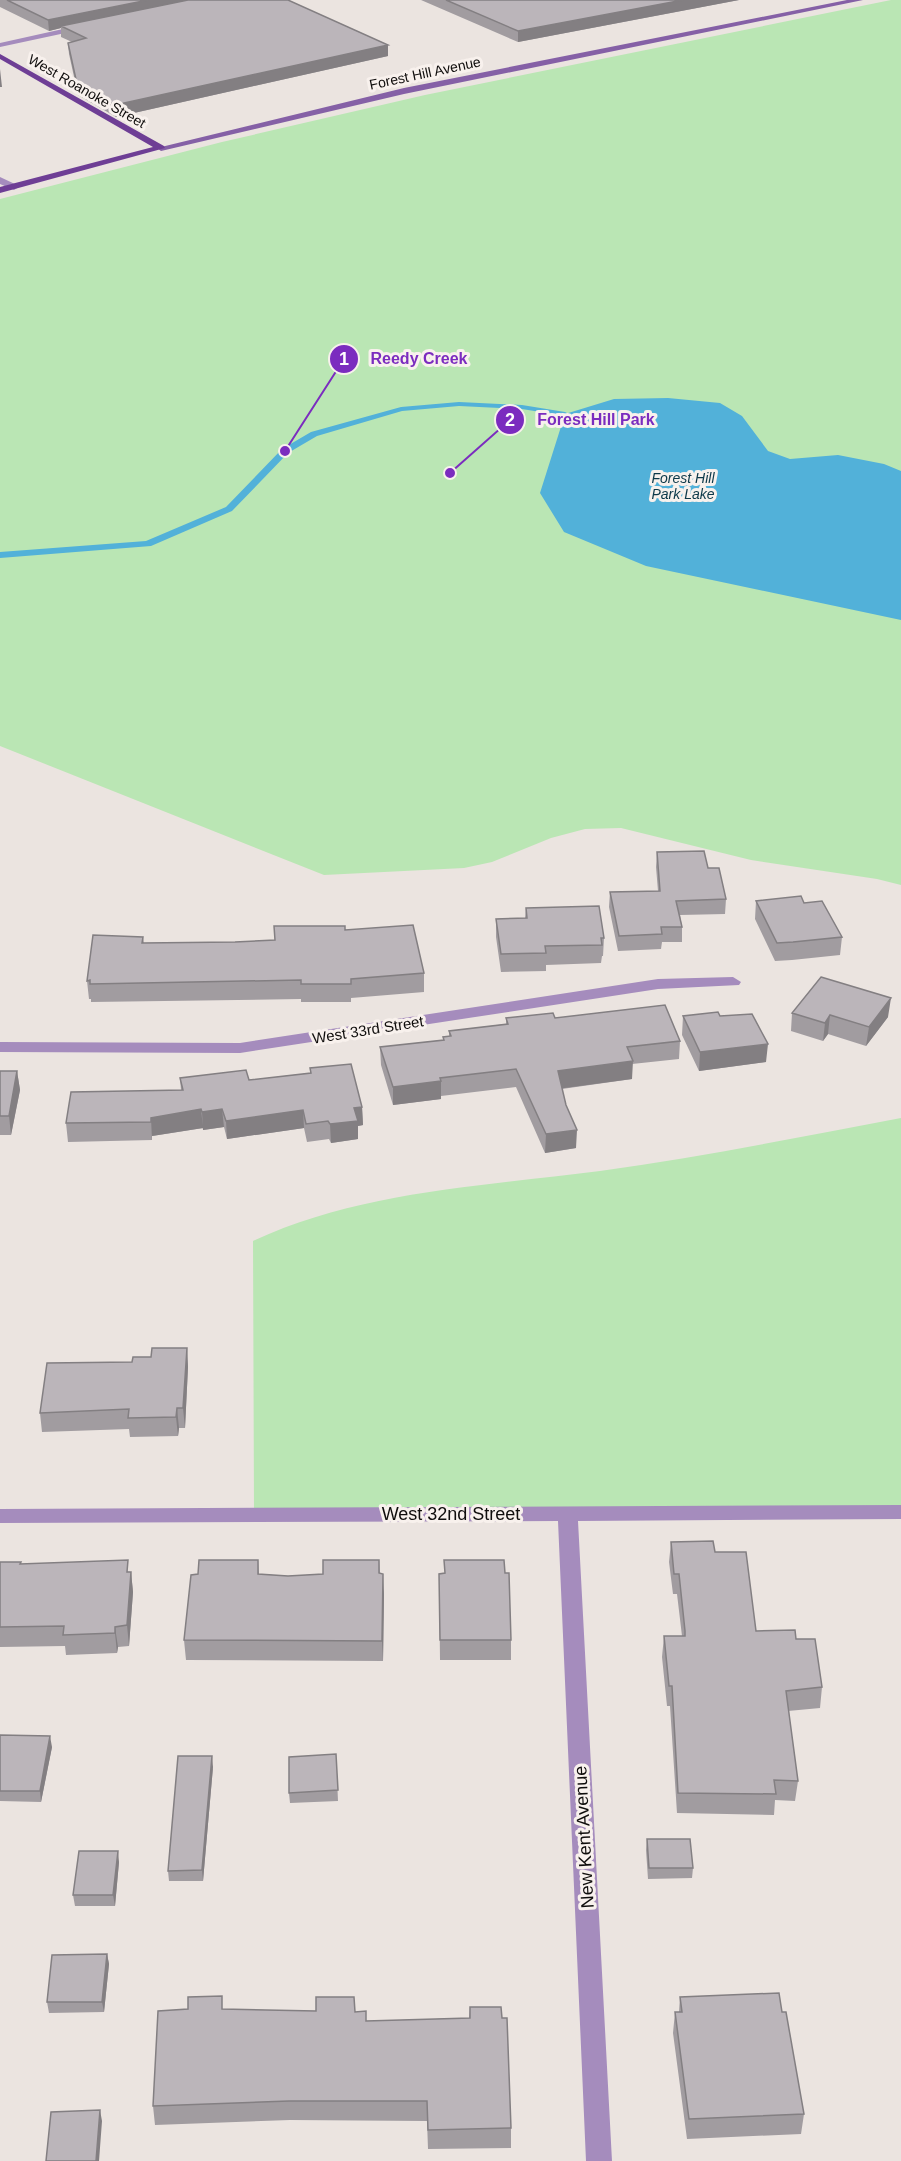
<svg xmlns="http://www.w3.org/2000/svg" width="901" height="2161" viewBox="0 0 901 2161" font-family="Arial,sans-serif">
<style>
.green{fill:#bae6b4}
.water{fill:#52b1d9}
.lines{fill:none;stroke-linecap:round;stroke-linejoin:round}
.stream{fill:#52b1d9;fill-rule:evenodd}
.minor{fill:#a58cbd;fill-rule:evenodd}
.secondary{fill:#8560a6;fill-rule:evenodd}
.primary{fill:#6e3e95;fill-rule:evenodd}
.wall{fill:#a19ca0}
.shaded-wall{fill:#837f82}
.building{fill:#bbb5ba;stroke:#837f82;stroke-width:1.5}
.labels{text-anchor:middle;stroke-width:6;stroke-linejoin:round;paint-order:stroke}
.far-street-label{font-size:14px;fill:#0f0d0c;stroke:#f8f1ed}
.far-water-label{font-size:14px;font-style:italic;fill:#0d3849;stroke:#f8f1ed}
.street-label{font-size:15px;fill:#0f0d0c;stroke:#f8f1ed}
.near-street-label{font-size:18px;fill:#0f0d0c;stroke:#f8f1ed}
.leader{fill:none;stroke:#7b2cbf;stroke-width:2}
.callout-dot{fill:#7b2cbf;stroke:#f8f1ed;stroke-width:2}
.mark-label{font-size:18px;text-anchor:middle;font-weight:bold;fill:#fff}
.callout-label{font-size:16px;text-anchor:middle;font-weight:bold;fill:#7b2cbf;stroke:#f8f1ed;stroke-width:6;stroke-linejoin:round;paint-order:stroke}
</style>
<rect width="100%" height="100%" fill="#ebe4e0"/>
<path class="green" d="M891,0h10v885l-24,-6 -126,-19 -130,-32 -36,1 -34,9 -59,24 -28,6 -140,7 -324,-129v-547l222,-57 203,-47z
M901,1118v393h-647l-1,-270c107,-50 232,-55 347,-70 101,-14 201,-34 301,-53z"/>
<path class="water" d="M668,398l52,5 22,13 26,35 22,8 48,-4 46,9 17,7v149l-255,-54 -82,-34 -24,-39 25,-79 49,-15z"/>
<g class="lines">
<path class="stream" d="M459,402l63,3 43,7 4,2 -4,2 -43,-7 -63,-3 -57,5 -85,25 -29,17 -56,58 -81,35 -151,12v-6l146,-11 80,-34 56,-58 29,-17 90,-25z"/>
<path class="minor" d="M81,25l3,4 -84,18v-4z
M0,177l17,8 2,2 -5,3 -14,-6z
M733,977l8,5 -2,3 -81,4 -418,64 -240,-1v-10l240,1 418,-64z
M901,1505v14l-323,2 34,640h-26l-28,-640 -558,2v-14z"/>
<path class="secondary" d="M847,0h16l-459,94 -243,57 -4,-3 247,-60z"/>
<path class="primary" d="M0,54l164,92 1,2 -165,45v-6l153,-40 -153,-88z"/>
</g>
<path class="wall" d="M0,0h288l100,45v11l-272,61 -38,-22 -9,-41 -1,-11 4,-1 -11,-5v-9l-12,3 -49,-24z
M421,0h318l-221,42z
M657,852l51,16 18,31 -1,15 -45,1 2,12v15h-20l-1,7 -43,2 -9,-44 1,-15 48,-1 -2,-24z
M756,901l48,2 38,34 -2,18 -48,5 -17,1 -20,-42z
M526,908l78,30 -1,18h-1l-1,7 -55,2v6l-45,1 -5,-35v-18l29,-1z
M346,930l78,43v19l-73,6v4h-50v-3l-210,3v-3h-2l-2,-18 56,-44 1,6 91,-1 40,-2z
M792,1013l96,4 -22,29 -38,-12 -5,7 -32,-10z
M683,1016h37l46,46 -67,9 -17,-36z
M506,1018h49l125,23 -1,18 -47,5v15l-70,10 14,59 -31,5 -29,-66 -75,9v3l-48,6 -12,-40 -1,-18 63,-7v-3l6,-1v-5l57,-7z
M310,1068l52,39 1,18 -5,1v13l-27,4 -2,-4 -22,3 -3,-14 -77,11 -3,-12 -21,3v-2l-51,8v4l-84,2 -2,-19 115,-33 -1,-12 69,2 61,-7z
M0,1071h17l3,19 -9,45h-11z
M187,1348l1,19 -3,61h-6l-1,8 -48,1 -1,-8 -87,3 -2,-19 92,-51z
M671,1542l44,10 41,79 40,8 26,48 -2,21 -32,3 10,70 -3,20 -20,-1 -1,15 -97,-2 -7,-107h-3l-5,-49 2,-21h18l-5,-42h-4l-4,-32z
M258,1560l1,14 29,2 35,-2 56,-14 1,14 4,20 -1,67 -197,-1 -2,-20 14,-66z
M0,1562h21v2l110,8 2,20 -4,54 -11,1 -1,6 -51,2 -1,-9 -65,1z
M505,1573l6,67v20h-71l-1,-86z
M0,1735l52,12 -11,55 -41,-1z
M336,1754l2,47 -48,2 -1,-10z
M213,1767l-10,114h-34l-1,-10z
M647,1839l46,29 -1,10 -44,1 -2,-29z
M119,1862l-4,44h-40l-2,-11z
M107,1954l2,10 -5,48 -55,1 -2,-11z
M680,1997l102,15 22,102 -3,20 -114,5 -14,-106 2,-21h4z
M470,2007l41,121v20l-83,1 -1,-28 -137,-1 -135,5 -2,-19 70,-97 132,3 11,9 103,-3z"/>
<path class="shaded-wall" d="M148,0h54l-141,26v2l-12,3 -1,-11z
M683,0h56l-221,42v-11z
M388,45v11l-272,61 -1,-12z
M0,69l2,18h-2z
M891,998l-3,19 -22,29 3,-19z
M830,1015l-2,19 -5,7 2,-18z
M768,1044l-2,18 -67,9 1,-19z
M633,1061l-1,18 -75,10 1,-18z
M17,1071l3,19 -9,45 -2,-19z
M441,1081v18l-48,6v-18z
M362,1107l1,18 -5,1v13l-27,4 -1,-19 24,-16z
M201,1109l2,19 -51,8v4l-1,-22z
M222,1109l2,18 -21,3 -1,-18z
M303,1110l1,18 -77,11 -1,-18z
M577,1130l-1,18 -31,5 1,-19z
M187,1348l1,19 -3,61 -2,-20z
M177,1408l2,20 -1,8 -2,-19z
M131,1572l2,20 -4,54 -2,-21z
M383,1574l1,20 -1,67 -1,-20z
M115,1627l3,20 -1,6 -2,-20z
M50,1736l2,11 -11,55 -1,-11z
M212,1756l1,11 -10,114 -1,-11z
M118,1851l1,11 -4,44 -2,-11z
M107,1954l2,10 -5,48 -2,-10z
M100,2110l2,11 -3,40h-3z"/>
<path class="building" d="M7,0h141l-100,20z
M188,0h100l100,45 -273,60 -38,-21 -9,-41 18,-5 -25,-12z
M446,0h237l-165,31z
M704,851l4,17h11l7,31 -50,2 6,26h-21l1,7 -43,2 -9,-44 50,-1 -3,-39z
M801,896l3,7 18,-2 20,36 -49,5 -16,1 -21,-42z
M599,906l5,32h-3l1,7 -57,1 1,7 -45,1 -5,-35 31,-1 -1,-10z
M413,925l11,48 -73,6v5h-50v-4l-211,4v-4l-3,1 6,-46 50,2 -1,6 93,-1 40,-2 -1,-14h71v4z
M821,977l70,21 -22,29 -39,-12 -5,8 -33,-10z
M665,1005l15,36 -53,6 6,14 -75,10 8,34 11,25 -31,4 -30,-65 -76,9 1,3 -48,6 -13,-40 64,-7 -1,-3 8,-1 -2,-5 59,-7 -2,-6 47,-5 2,5z
M718,1012l2,4 32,-2 16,30 -68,8 -17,-36z
M351,1064l11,43 -8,1 4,13 -28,3 -2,-3 -22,3 -3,-14 -77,11 -4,-12 -20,3 -1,-3 -50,9v4l-85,1 5,-31 112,-2 -3,-12 66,-8 3,10 62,-7 -1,-5z
M0,1071h17l-8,45h-9z
M152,1348h35l-4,60h-6l-1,9 -48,1 1,-9 -89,4 7,-50 85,-1 1,-5h18z
M713,1541l2,11h31l10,79 39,-1 1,9h19l7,48 -36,4 12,90 -24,-1 2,14 -98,-1 -6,-107h-3l-5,-50h21v-5l-6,-57h-5l-3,-32z
M128,1560l-1,12h4l-4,53 -12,2v6l-52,2 1,-9 -64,1v-65h21l-1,2z
M199,1560h59v14l30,2 35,-2v-14h56v13l4,1 -1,67 -198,-1 7,-65 7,-1z
M444,1560h60l1,13h4l2,67h-71l-1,-66 6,-1z
M0,1735l50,1 -10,55h-40z
M336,1754l2,36 -49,3v-36z
M178,1756h34l-10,114 -34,1z
M647,1839h43l3,29h-44z
M79,1851h39l-5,44h-40z
M107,1954l-5,48h-55l5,-47z
M779,1993l3,19h4l18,102 -115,5 -14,-107h7l-2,-15z
M222,1996v13l94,2v-14h38l1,15 11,-1v10l104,-3v-11h31l1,11h5l4,110 -83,2 -1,-29h-138l-136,5 5,-95 30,-2v-12z
M100,2110l-4,51h-50l5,-49z"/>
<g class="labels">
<g class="far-street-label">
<text transform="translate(425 73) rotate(-12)" y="5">Forest Hill Avenue</text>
<text transform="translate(87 91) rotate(30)" y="5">West Roanoke Street</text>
</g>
<g class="far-water-label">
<text x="683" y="483">Forest Hill<tspan x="683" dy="16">Park Lake</tspan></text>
</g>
<g class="street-label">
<text transform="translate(368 1030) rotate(-9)" y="5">West 33rd Street</text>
</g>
<g class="near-street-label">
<text x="451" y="1520">West 32nd Street</text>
<text transform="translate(584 1837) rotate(-93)" y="6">New Kent Avenue</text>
</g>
</g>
<path class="leader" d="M285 451L344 359M450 473L510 420"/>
<g class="callout-dot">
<circle cx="285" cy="451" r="6"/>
<circle cx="450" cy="473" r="6"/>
<circle cx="344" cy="359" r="15"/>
<circle cx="510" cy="420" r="15"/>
</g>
<g class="mark-label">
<text x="344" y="365">1</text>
<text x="510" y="426">2</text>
</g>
<g class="callout-label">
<text x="419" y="364">Reedy Creek</text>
<text x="596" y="425">Forest Hill Park</text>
</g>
</svg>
